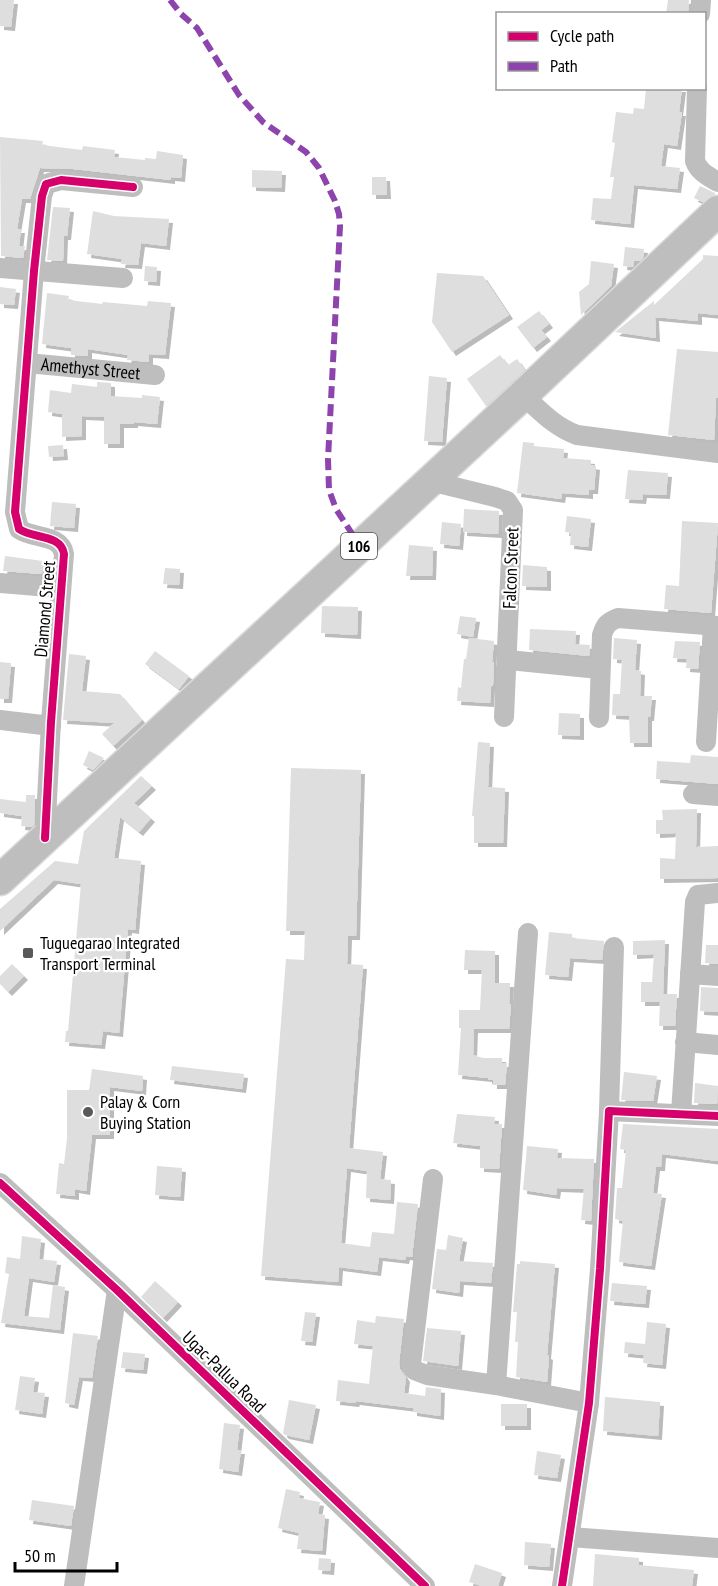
<svg xmlns="http://www.w3.org/2000/svg" width="718" height="1586" viewBox="0 0 718 1586" font-family="'PT Sans Narrow',sans-serif">
<style>
.building{fill:#dedede;filter:url(#shadow)}
.lines{fill:none;stroke-linecap:round;stroke-linejoin:round}
.highway-casing{stroke:#dbdbdb;stroke-width:33}
.minor{stroke:#bebebe;stroke-width:20}
.highway{stroke:#bebebe;stroke-width:30}
.quiet{stroke:#8e44ad;stroke-width:6;stroke-dasharray:12 6;stroke-linecap:butt}
.cycleway-casing{stroke:#fff;stroke-width:11}
.cycleway{stroke:#d6006c;stroke-width:8}
.poi-dot{fill:#595959;stroke:#fff;stroke-width:2}
.labels{text-anchor:middle;stroke-width:4.5;stroke-linejoin:round;paint-order:stroke}
.shield{fill:#fff;stroke:#4c4c4c;stroke-width:1.5}
.shield-label{font-size:16px;font-weight:bold;fill:#000}
.street-label{font-size:18px;fill:#000;stroke:#fff}
.poi-label{font-size:18px;fill:#000;stroke:#fff;text-anchor:start}
</style>
<defs>
<filter id="shadow"><feDropShadow dx="4" dy="4" stdDeviation="0" flood-color="#0004"/></filter>
</defs>
<rect width="100%" height="100%" fill="#fff"/>
<path class="building" d="M0,0h14l-3,27 -11,-1z
M668,0h21l-1,14h-22z
M646,88h36l-3,24h3l-5,34 -13,-2 -3,22 19,2 -3,21 -43,-4 -4,39 -39,-4 2,-22 18,1 3,-22h-4l5,-34 -3,-1 4,-30 17,2 1,-6 10,1z
M0,137l43,4 -1,4 40,5 1,-4 32,4 -1,7 31,3v-2l11,1 1,-8 26,4 -2,23 -10,-1v3l-98,-11 -33,-1 -10,31h-8l-5,30h4l-2,17h6l-2,12 -22,-2z
M252,170l30,1 -1,17 -29,-1z
M372,177h14l1,18h-15z
M700,186l15,7v1l-12,8 -9,-4z
M53,207l17,1 -3,28h-3l-1,25 -16,-1z
M93,211l21,5 55,3 -3,27 -25,-3 -3,22 -17,-1 1,-5 -35,-5z
M625,247l19,2 -1,9 -3,3h-6l-1,6 -10,-1z
M703,255l15,1v59l-20,-2v8l-43,-4 1,21 -41,-6 39,-31v4l49,-46z
M591,261l23,3 -3,22 -30,29 -2,-23 10,-8z
M145,266l12,1 -1,15 -12,-1z
M437,273l46,3 26,39 -57,37 -20,-30z
M0,287l16,2 -2,16 -14,-1z
M47,293l22,3 -1,4 34,4 1,-2 44,4 1,-5 23,2 -6,52 -16,-1v8l-22,-2 1,-5 -40,-6v7l-17,-1v-7l-29,-4z
M539,311l10,13 -8,6 6,7 -14,11 -16,-21z
M677,349l41,3v46h-2l-2,42 -46,-5z
M500,355l8,10 9,-6 8,11 -39,36 -19,-27z
M429,376l18,2 -5,64 -18,-1z
M97,382l14,1v13l31,2v-3l18,2 -3,27 -23,-2v2h-14v20h-16v-27l-22,-1v20l-20,1v-23l-14,-2 2,-22 21,3 1,-9 25,3z
M523,442l11,1v3l30,3 -1,9 28,2v5l5,1 -2,24h-5v5l-27,-2 -1,6 -44,-6z
M63,445l1,11 -15,1 -1,-11z
M628,470l40,3 -2,22 -23,-1 -1,6 -17,-1z
M52,502l24,2 -2,24 -24,-2z
M464,509l35,2 -1,23 -35,-2z
M567,516l24,3 -3,28 -18,-2 1,-12 -6,-1z
M682,521l36,2 -7,90 -47,-4 2,-24 13,1z
M442,522l19,2 -2,22 -19,-2z
M409,545l24,2 -1,29h-26z
M5,556l38,5 -1,13 -39,-3z
M523,565l24,2v20l-25,-1z
M165,568l15,1 -1,16 -16,-1z
M322,606l36,1 -1,28 -36,-2z
M460,616l16,2 -3,19 -16,-3z
M530,629l46,2 -1,13 15,1 -1,11 -60,-6z
M469,638l25,3 -2,21h2l-1,23 -2,2 -1,16 -33,-2 1,-14 3,1 3,-29h2z
M614,638l23,2 -2,30 6,1 -1,25h12l-2,21h-2v26h-18l-1,-27 -17,-1 1,-21h7l2,-34 -9,-1z
M675,641l25,1 -2,27 -12,-1 1,-9 -14,-1z
M155,651l34,25 -10,13 -34,-25z
M69,654l17,2 -4,35 38,3 22,26 -29,26 -11,-12 12,-11 -51,-3z
M0,662l11,1 -3,36h-8z
M559,713l21,1v22l-22,-1z
M478,742l12,1 -2,44 17,1 -2,55h-29v-27h-2z
M89,751l15,7 -11,12 -10,-5z
M691,755l27,2v27l-62,-5 1,-18 33,2z
M291,768l70,2 -5,166h-8l-1,28 16,1 -14,183 34,4 -3,27 11,1 -1,20 -24,-2 1,-27 -20,-3 -6,75 29,4 2,-15 22,2 3,-32 21,2 -6,53 -6,-1 -1,4 -26,-3 -2,15 -38,-5 -1,15 -77,-6 25,-317 18,1 1,-29h-19z
M141,776l11,10 -18,17 17,15 -12,14 -19,-15 -6,41 27,3 -6,69 -7,-1 -9,104 -16,-2 -2,14 -36,-3 1,-11h2l13,-147 -27,-4 -54,51v-22l55,-48 23,3 6,-33z
M26,795h9l-1,30 -3,2 -10,-1 1,-10 -22,-3v-14l26,3z
M697,809l-1,38 22,-1v32l-58,1v-21l15,1 1,-26 -20,1v-14h7l-1,-10z
M549,932l23,2v4l32,3 -2,19 -32,-2 -2,19 -23,-2z
M665,940l-2,54h14l-2,32h-16l1,-24h-19v-20h11l2,-28 -21,1v-14z
M706,945h12v19l-13,-1z
M465,950l30,1v32h15l-1,21h2l-2,25h-35l-1,26 10,3h19v5h5l-2,22h-12v-5h-5v-2l-30,-3 3,-47h-2v-18h21l2,-40h-18z
M12,964l12,12 -16,16 -8,-8v-8z
M701,987l17,1v24l-18,-1z
M172,1066l72,8 -2,15 -72,-9z
M92,1069l51,7 -1,15 -32,-4v48h-18l-6,56 -11,-2v7l-19,-2 3,-31 5,1 3,-26v-48h22z
M624,1072l33,4 -4,25 -32,-1z
M695,1083l23,3 -1,18 -23,-1z
M457,1114l38,3 -1,7h8l-3,45 -19,-1v-22l-27,-3z
M623,1124l95,5v32l-56,-7 -1,13h-5l-3,26 9,1 -11,72 -32,-4 4,-41 -8,-2 2,-31h5l4,-38 -6,-1z
M527,1146l31,3 -1,9 37,1 -3,62 -10,-1 3,-31 -27,-1 -1,7 -33,-5z
M157,1166l25,2 -2,29 -25,-2z
M448,1235l15,3 -4,23 34,2 -2,20 -31,-2 -1,12 -27,-4 5,-40 9,1z
M22,1236l19,3 -2,20 18,2 -3,21 -25,-4 -5,38 25,2 4,-33 12,2 -5,43 -59,-7 8,-49 -4,-1 2,-16 13,2z
M520,1261l35,3 -8,91 2,1 -2,26 -31,-5 2,-35h-3l2,-30h-4l4,-48h3z
M155,1281l23,21 -15,16 -22,-21z
M612,1283l35,3 -2,18 -35,-3z
M305,1312l11,1 -4,29 -11,-1z
M376,1316l28,3 -5,44 1,6 6,9 -2,15 21,3 1,-9 15,2 -1,27 -27,-4v-4l-57,-7 -1,2 -19,-2 2,-21 31,4 4,-38 -19,-2 3,-24 18,3z
M647,1322l19,2 -4,41 -19,-2 1,-8 -20,-2 1,-11 20,2z
M427,1328l34,3 -3,35 -35,-5z
M73,1333l25,3 -6,42 -13,-1 -5,28 -9,-2z
M123,1352l22,2 -2,16 -22,-2z
M20,1376l15,2 -2,14 12,1 -3,21 -27,-4z
M605,1397l55,5 -2,34 -55,-5z
M289,1400l27,5 -7,35 -24,-5 -2,-2z
M501,1404h26v22h-26z
M224,1423l16,2 -3,25h4l-3,22 -19,-3z
M537,1451l24,4 -4,23 -23,-3z
M286,1489l14,3 -1,6 21,4 -2,12 7,1 -3,36 -25,-2 2,-16 -21,-5z
M32,1500l42,6 -3,20 -42,-6z
M525,1542l26,2 -2,23 -25,-2z
M595,1554l44,4v7l55,5 -2,16h-99z
M319,1558l12,1 -1,12 -12,-1z
M475,1564l27,9 -4,13h-16l-13,-4z"/>
<g class="lines">
<defs>
<path id="highway" d="M0,880l523,-485 195,-184"/>
</defs>
<use href="#highway" class="highway-casing"/>
<g class="minor">
<path d="M700,14l1,-14"/>
<path d="M697,88l-2,73c4,11 13,15 23,21"/>
<path d="M0,268l123,10"/>
<path id="s1" d="M27,363l128,12"/>
<path d="M523,395c17,16 32,32 54,40l141,18"/>
<path d="M430,481l65,16 12,4 6,9 -9,207"/>
<path d="M0,583l61,5"/>
<path d="M508,660l91,9"/>
<path d="M599,718l3,-83c3,-10 6,-13 16,-17l100,8"/>
<path d="M0,720l51,6"/>
<path d="M706,742l7,-116"/>
<path d="M693,794l25,2"/>
<path d="M45,838l6,-116 13,-168c-3,-20 -31,-15 -45,-25l-4,-17 19,-241 8,-75 4,-12 15,-4 72,7"/>
<path d="M690,974l28,2"/>
<path d="M685,1042l33,3"/>
<path d="M609,1111l5,-164"/>
<path d="M681,1113l14,-211 3,-7 20,-2"/>
<path d="M433,1179l-22,185 3,6 13,5 69,10 93,18"/>
<path d="M0,1183l117,107 308,296"/>
<path d="M496,1385l32,-452"/>
<path d="M570,1537l148,11"/>
<path d="M74,1586l43,-296"/>
<path d="M562,1586l27,-183 11,-134 9,-158 109,5"/>
</g>
<use href="#highway" class="highway"/>
<path class="quiet" d="M170,0l11,14 16,14 42,67 24,27 43,30 13,16 16,33 4,13 1,12 -12,233 1,31 7,19 24,37"/>
<defs>
<path id="cycleway" d="M45,838l6,-116 13,-168c-3,-20 -31,-15 -45,-25l-4,-17 19,-241 8,-75 4,-12 15,-4 72,7
M0,1183l117,107 308,296
M562,1586l27,-183 11,-134 9,-158 109,5"/>
</defs>
<use href="#cycleway" class="cycleway-casing"/>
<use href="#cycleway" class="cycleway"/>
</g>
<g class="poi-dot">
<rect x="22" y="947" width="12" height="12" rx="3"/>
<circle cx="88" cy="1112" r="6"/>
</g>
<g class="labels">
<rect class="shield" x="341" y="533" width="36" height="26" rx="4.5"/>
<g class="shield-label">
<text x="359" y="552">106</text>
</g>
<g class="street-label">
<text dy="6" stroke="none"><textPath href="#s1" startOffset="64">Amethyst Street</textPath></text>
<text transform="translate(511 568) rotate(-88)" y="6">Falcon Street</text>
<text transform="translate(45 609) rotate(-85)" y="6">Diamond Street</text>
<text transform="translate(224 1372) rotate(44)" y="6">Ugac-Pallua Road</text>
</g>
<g class="poi-label">
<text x="40" y="949">Tuguegarao Integrated<tspan x="40" dy="21">Transport Terminal</tspan></text>
<text x="100" y="1108">Palay &amp; Corn<tspan x="100" dy="21">Buying Station</tspan></text>
</g>
</g>
<rect x="496" y="12" width="210" height="78" fill="#ffffff" stroke="#999999" stroke-width="1.5"/>
<rect x="508" y="32" width="30" height="9" fill="#d6006c" stroke="#999999" stroke-width="1.5"/>
<text x="550" y="42" font-size="18" fill="#000000">Cycle path</text>
<rect x="508" y="62" width="30" height="9" fill="#8e44ad" stroke="#999999" stroke-width="1.5"/>
<text x="550" y="72" font-size="18" fill="#000000">Path</text>
<path d="M15 1562v9h102v-9" fill="none" stroke="#000000" stroke-width="3"/>
<text x="24" y="1562" font-size="18" fill="#000000" stroke="#ffffff" stroke-width="4.5" paint-order="stroke">50 m</text>
</svg>
